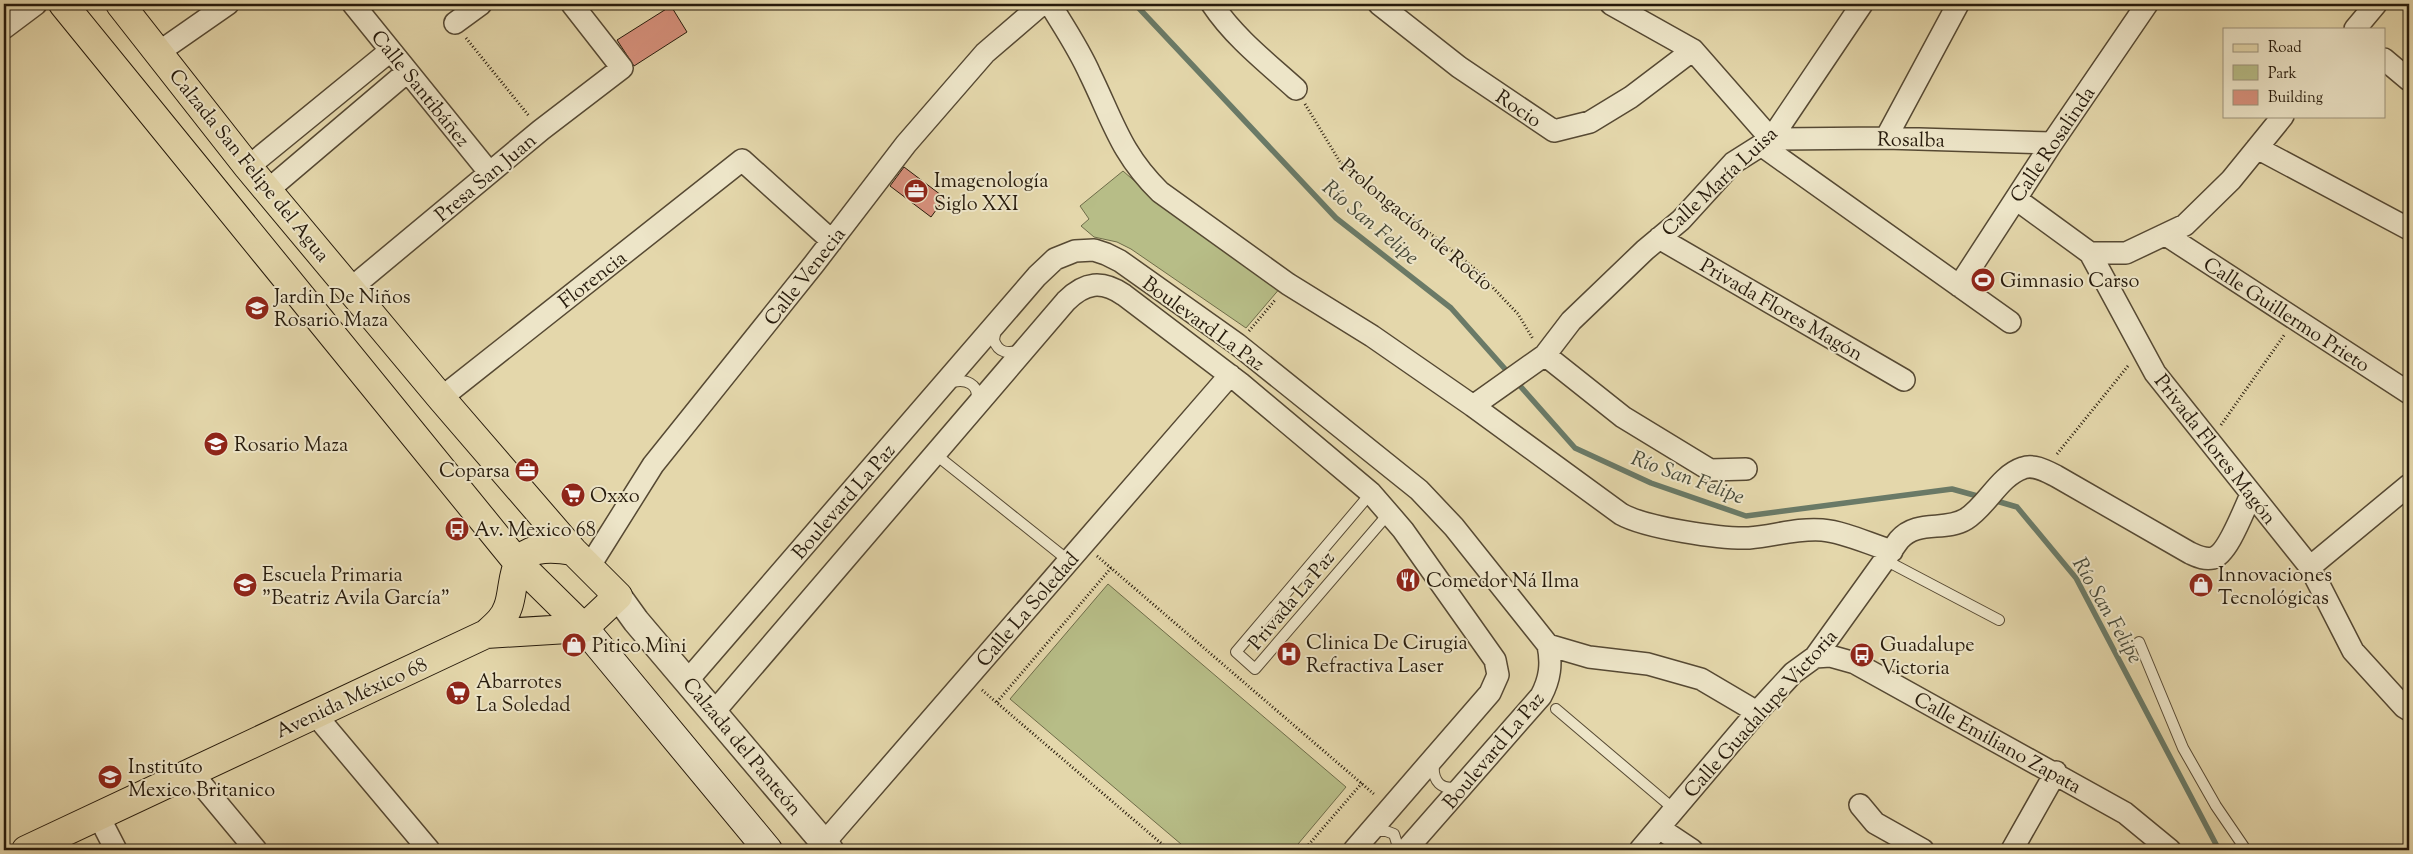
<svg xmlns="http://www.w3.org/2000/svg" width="2413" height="854" viewBox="0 0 2413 854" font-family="'Sorts Mill Goudy',serif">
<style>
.green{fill:#b7bd87;stroke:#6e6c49}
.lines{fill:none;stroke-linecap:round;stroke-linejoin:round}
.stream{stroke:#6a7a67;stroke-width:5.5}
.building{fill:#d8917d;stroke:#261a0b}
.service-casing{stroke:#564933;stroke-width:12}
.minor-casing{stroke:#564933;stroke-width:24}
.tertiary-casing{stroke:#564933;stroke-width:29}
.secondary-casing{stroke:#261a0b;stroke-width:30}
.primary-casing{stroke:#261a0b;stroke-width:30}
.path{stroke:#261a0b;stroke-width:3;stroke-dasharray:1 2.5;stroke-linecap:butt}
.service{stroke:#ede5c8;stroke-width:10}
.minor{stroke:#ede5c8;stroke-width:21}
.tertiary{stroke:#ede5c8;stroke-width:26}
.secondary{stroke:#ede5c8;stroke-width:28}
.primary{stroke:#e4d7ab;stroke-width:28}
.labels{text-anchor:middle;stroke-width:4;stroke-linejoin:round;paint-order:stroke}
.street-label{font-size:20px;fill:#261a0b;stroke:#ede5c8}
.poi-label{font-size:20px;fill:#261a0b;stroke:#ede5c8;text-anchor:start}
.water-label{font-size:21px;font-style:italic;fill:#484a39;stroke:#ede5c8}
</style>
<rect width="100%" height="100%" fill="#e4d7ab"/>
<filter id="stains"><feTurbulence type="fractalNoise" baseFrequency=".004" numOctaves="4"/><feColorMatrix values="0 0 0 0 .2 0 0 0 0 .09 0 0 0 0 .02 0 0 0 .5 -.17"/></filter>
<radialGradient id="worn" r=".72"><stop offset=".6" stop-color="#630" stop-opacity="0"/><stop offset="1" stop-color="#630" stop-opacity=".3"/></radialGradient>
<path class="green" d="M1123,171l39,34 119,82 -35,41 -115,-79 -14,-7 -23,-5 -13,-11 8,-7 -9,-13z
M1108,584l238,203 -53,63h-105l-178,-151z"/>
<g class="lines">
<path class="stream" d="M1135,4l201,214 115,90 124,140 76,35 95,33 206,-27 29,8
M1993,500l24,7 59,71 143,272"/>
</g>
<path class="building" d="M671,6l16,26 -53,34 -17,-26z
M904,167l41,31 -14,19 -41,-31z"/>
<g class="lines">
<defs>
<path id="service" d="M996,328l-2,12c4,13 14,14 26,10
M949,383c16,-5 32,0 27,20
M935,454l134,107
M1371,493l-135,159 19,17 134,-156
M1885,560l114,60
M2139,642l44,106 33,58 30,44
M1556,709l119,101
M1434,763c-2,18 7,29 26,23
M1373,831h13l8,3 5,16"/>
<path id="minor" d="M353,4l136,168
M1050,4c14,23 29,45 40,70 23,47 31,80 70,118l128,92 84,52 101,70 148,108c25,14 100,25 128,24 25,-2 48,-10 73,-8 23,2 47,14 70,21
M1212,4c22,33 54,58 84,85
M1379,4l80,63 95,64 36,-9 41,-25 62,-47
M1611,4l82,46 78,89 115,-1 166,5
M455,23l26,-19
M4,28l32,-24
M2355,29l21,-25
M159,52l69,-48
M2384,59l25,21
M1886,138l72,-134
M1761,145l249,177
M2257,148l152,81
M248,167l142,-116
M268,190l139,-118
M2016,199l74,54 65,120 155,194 43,84 51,56 5,3
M2166,235l243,158
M1659,238l245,142
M2090,253h36l59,-28 46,-45 52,-64
M1959,286l93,-143 95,-139
M350,289l191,-159 81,-62 -50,-64
M1545,355l78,62 87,53 36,-1
M441,398l301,-238 90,81
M1473,406l72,-51 26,-34 74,-71 36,-30 52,-57 38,-24 91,-135
M589,567l64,-102 161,-201 92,-120 79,-91 57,-49
M2310,567l99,-82
M1548,645l41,12 59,7 53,15 56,33
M1815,657l15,-1 25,7 270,150 45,37
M688,680l349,-404 18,-17 20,-8 19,-1 12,4 14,7 117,83 182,146 35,37 94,118c4,19 2,34 -7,51l-135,154
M714,712l352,-411c19,-19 36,-21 58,-6l116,88 131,110 32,37 92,130 3,15 -8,18 -136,157
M314,713l115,137
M192,773l64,77
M1860,805l15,18 48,27
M99,817l17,33
M1659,828l33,22
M824,843l406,-468
M1640,850l117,-138 36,-39 22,-16 84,-117c18,-21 46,-8 67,-21 21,-13 33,-43 57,-51 11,-4 23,3 33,8l134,77c7,3 14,7 23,5 15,-4 31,-49 38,-63
M2012,850l44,-78"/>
<path id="tertiary" d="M618,596l18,25 194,229"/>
<path id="secondary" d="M584,628l184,222"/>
<path id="primary" d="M63,4l455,559 66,65
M120,4l128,163 193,231 132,153 45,45 -34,32 -98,6
M26,850l460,-216c9,-8 18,-15 22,-27 5,-13 4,-33 11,-45 10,-17 38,-14 54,-11"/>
</defs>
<use href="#service" class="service-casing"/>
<use href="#minor" class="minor-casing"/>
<use href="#tertiary" class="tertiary-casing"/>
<use href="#secondary" class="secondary-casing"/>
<use href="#primary" class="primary-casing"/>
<path class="path" d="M466,38l63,78
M1305,104l35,58 135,107 43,45 15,25
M1249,331l27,-32
M2221,425l64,-91
M2057,454l71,-88
M1097,556l278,239
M982,690l187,160
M997,702l114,-134
M1304,850l58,-67"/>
<use href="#service" class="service"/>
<use href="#minor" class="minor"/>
<use href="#tertiary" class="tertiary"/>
<use href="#secondary" class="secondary"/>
<use href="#primary" class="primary"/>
</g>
<defs>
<symbol id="office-disc" viewBox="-11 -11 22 22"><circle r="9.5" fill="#8f2418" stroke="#ede5c8"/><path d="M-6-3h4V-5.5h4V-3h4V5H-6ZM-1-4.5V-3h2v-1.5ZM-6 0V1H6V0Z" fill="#fff"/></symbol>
<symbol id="stadium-disc" viewBox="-11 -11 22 22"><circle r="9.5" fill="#8f2418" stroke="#ede5c8"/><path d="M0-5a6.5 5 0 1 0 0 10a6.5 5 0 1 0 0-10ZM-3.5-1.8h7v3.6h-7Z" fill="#fff"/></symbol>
<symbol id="school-disc" viewBox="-11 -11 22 22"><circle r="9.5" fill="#8f2418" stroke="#ede5c8"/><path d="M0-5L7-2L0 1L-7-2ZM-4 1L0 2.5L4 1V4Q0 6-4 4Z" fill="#fff"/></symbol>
<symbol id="supermarket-disc" viewBox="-11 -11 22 22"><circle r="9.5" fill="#8f2418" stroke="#ede5c8"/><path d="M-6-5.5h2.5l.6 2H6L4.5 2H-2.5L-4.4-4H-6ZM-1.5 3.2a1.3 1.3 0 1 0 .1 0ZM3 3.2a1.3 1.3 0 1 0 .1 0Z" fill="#fff"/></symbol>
<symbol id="bus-disc" viewBox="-11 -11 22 22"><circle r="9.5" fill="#8f2418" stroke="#ede5c8"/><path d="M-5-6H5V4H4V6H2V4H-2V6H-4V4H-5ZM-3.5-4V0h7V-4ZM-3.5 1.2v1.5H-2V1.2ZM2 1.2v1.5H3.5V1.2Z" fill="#fff"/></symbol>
<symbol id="restaurant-disc" viewBox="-11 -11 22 22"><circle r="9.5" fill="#8f2418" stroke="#ede5c8"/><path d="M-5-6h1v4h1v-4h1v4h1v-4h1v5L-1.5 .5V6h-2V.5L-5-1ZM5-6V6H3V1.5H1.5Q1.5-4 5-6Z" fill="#fff"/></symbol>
<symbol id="shop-disc" viewBox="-11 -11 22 22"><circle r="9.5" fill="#8f2418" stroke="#ede5c8"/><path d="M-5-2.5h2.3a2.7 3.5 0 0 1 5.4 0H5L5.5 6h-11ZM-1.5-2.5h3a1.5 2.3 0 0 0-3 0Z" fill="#fff"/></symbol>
<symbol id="hospital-disc" viewBox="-11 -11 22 22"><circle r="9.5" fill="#8f2418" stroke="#ede5c8"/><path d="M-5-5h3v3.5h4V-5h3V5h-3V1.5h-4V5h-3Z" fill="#fff"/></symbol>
</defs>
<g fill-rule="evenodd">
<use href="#office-disc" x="902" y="177" width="28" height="28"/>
<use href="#stadium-disc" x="1969" y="266" width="28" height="28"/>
<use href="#school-disc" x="243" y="294" width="28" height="28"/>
<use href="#school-disc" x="202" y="430" width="28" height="28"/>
<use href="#office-disc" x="513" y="456" width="28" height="28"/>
<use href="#supermarket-disc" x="559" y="481" width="28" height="28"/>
<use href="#bus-disc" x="443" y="515" width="28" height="28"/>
<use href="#restaurant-disc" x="1394" y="566" width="28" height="28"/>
<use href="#school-disc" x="231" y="571" width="28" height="28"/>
<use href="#shop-disc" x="2187" y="571" width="28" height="28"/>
<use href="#shop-disc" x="560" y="631" width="28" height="28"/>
<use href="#hospital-disc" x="1275" y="640" width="28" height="28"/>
<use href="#bus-disc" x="1848" y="641" width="28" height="28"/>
<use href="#supermarket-disc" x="444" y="679" width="28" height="28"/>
<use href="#school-disc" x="96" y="763" width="28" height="28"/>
</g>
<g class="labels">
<g class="street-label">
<text transform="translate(421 88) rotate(51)" y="7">Calle Santibáñez</text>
<text transform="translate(1519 108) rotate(34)" y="7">Rocio</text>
<text transform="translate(1911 139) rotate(1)" y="7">Rosalba</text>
<text transform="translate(2052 144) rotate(-56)" y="7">Calle Rosalinda</text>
<text transform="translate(250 165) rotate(51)" y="7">Calzada San Felipe del Agua</text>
<text transform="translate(485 177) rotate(-40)" y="7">Presa San Juan</text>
<text transform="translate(1719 181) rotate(-43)" y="7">Calle María Luisa</text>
<text transform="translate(1417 224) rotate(40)" y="7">Prolongación de Rocío</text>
<text transform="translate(804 276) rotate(-52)" y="7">Calle Venecia</text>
<text transform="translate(592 279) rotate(-38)" y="7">Florencia</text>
<text transform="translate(1782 309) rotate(30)" y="7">Privada Flores Magón</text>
<text transform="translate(2287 314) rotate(33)" y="7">Calle Guillermo Prieto</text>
<text transform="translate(1204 323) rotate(36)" y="7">Boulevard La Paz</text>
<text transform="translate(2216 449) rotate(52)" y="7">Privada Flores Magón</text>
<text transform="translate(843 501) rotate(-49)" y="7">Boulevard La Paz</text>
<text transform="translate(1291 600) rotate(-50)" y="7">Privada La Paz</text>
<text transform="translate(1027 609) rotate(-49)" y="7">Calle La Soledad</text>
<text transform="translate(351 697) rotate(-25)" y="7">Avenida México 68</text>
<text transform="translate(1760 713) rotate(-48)" y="7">Calle Guadalupe Victoria</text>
<text transform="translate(1998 742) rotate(29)" y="7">Calle Emiliano Zapata</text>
<text transform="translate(743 746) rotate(50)" y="7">Calzada del Panteón</text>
<text transform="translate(1493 750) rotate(-50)" y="7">Boulevard La Paz</text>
</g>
<g class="poi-label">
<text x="934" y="187">Imagenología<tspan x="934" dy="23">Siglo XXI</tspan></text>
<text x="2000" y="287">Gimnasio Carso</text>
<text x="274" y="303">Jardin De Niños<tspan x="274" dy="23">Rosario Maza</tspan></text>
<text x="234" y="451">Rosario Maza</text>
<text x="510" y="477" text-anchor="end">Coparsa</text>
<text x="590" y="502">Oxxo</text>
<text x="474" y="536">Av. Mexico 68</text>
<text x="262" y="581">Escuela Primaria<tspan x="262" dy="23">"Beatriz Avila García"</tspan></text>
<text x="2218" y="581">Innovaciones<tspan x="2218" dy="23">Tecnológicas</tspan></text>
<text x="1426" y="587">Comedor Ná Ilma</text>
<text x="1306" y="649">Clinica De Cirugia<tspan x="1306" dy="23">Refractiva Laser</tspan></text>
<text x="1880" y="651">Guadalupe<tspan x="1880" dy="23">Victoria</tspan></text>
<text x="592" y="652">Pitico Mini</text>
<text x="476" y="688">Abarrotes<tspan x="476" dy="23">La Soledad</tspan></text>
<text x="128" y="773">Instituto<tspan x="128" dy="23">Mexico Britanico</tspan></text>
</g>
<g class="water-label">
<text transform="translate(1371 222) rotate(40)" y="7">Río San Felipe</text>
<text transform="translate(1688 477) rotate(20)" y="7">Río San Felipe</text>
<text transform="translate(2108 610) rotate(60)" y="7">Río San Felipe</text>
</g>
</g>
<rect width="2413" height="854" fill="none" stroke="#e4d7ab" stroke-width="20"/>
<rect x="5" y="5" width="2403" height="844" fill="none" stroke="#261a0b" stroke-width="2.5"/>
<rect x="10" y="10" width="2393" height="834" fill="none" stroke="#261a0b"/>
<rect x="2223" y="28" width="162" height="90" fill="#ede5c8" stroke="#9d947c"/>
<rect x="2233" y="44" width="25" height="8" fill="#e4d7ab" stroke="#9d947c"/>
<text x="2268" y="52" font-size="15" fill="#261a0b">Road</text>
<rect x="2233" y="65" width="25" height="15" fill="#b7bd87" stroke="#9d947c"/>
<text x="2268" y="78" font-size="15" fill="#261a0b">Park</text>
<rect x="2233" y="90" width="25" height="15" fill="#d8917d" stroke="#9d947c"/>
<text x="2268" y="102" font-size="15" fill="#261a0b">Building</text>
<rect width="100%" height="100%" filter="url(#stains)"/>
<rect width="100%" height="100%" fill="url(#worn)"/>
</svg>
